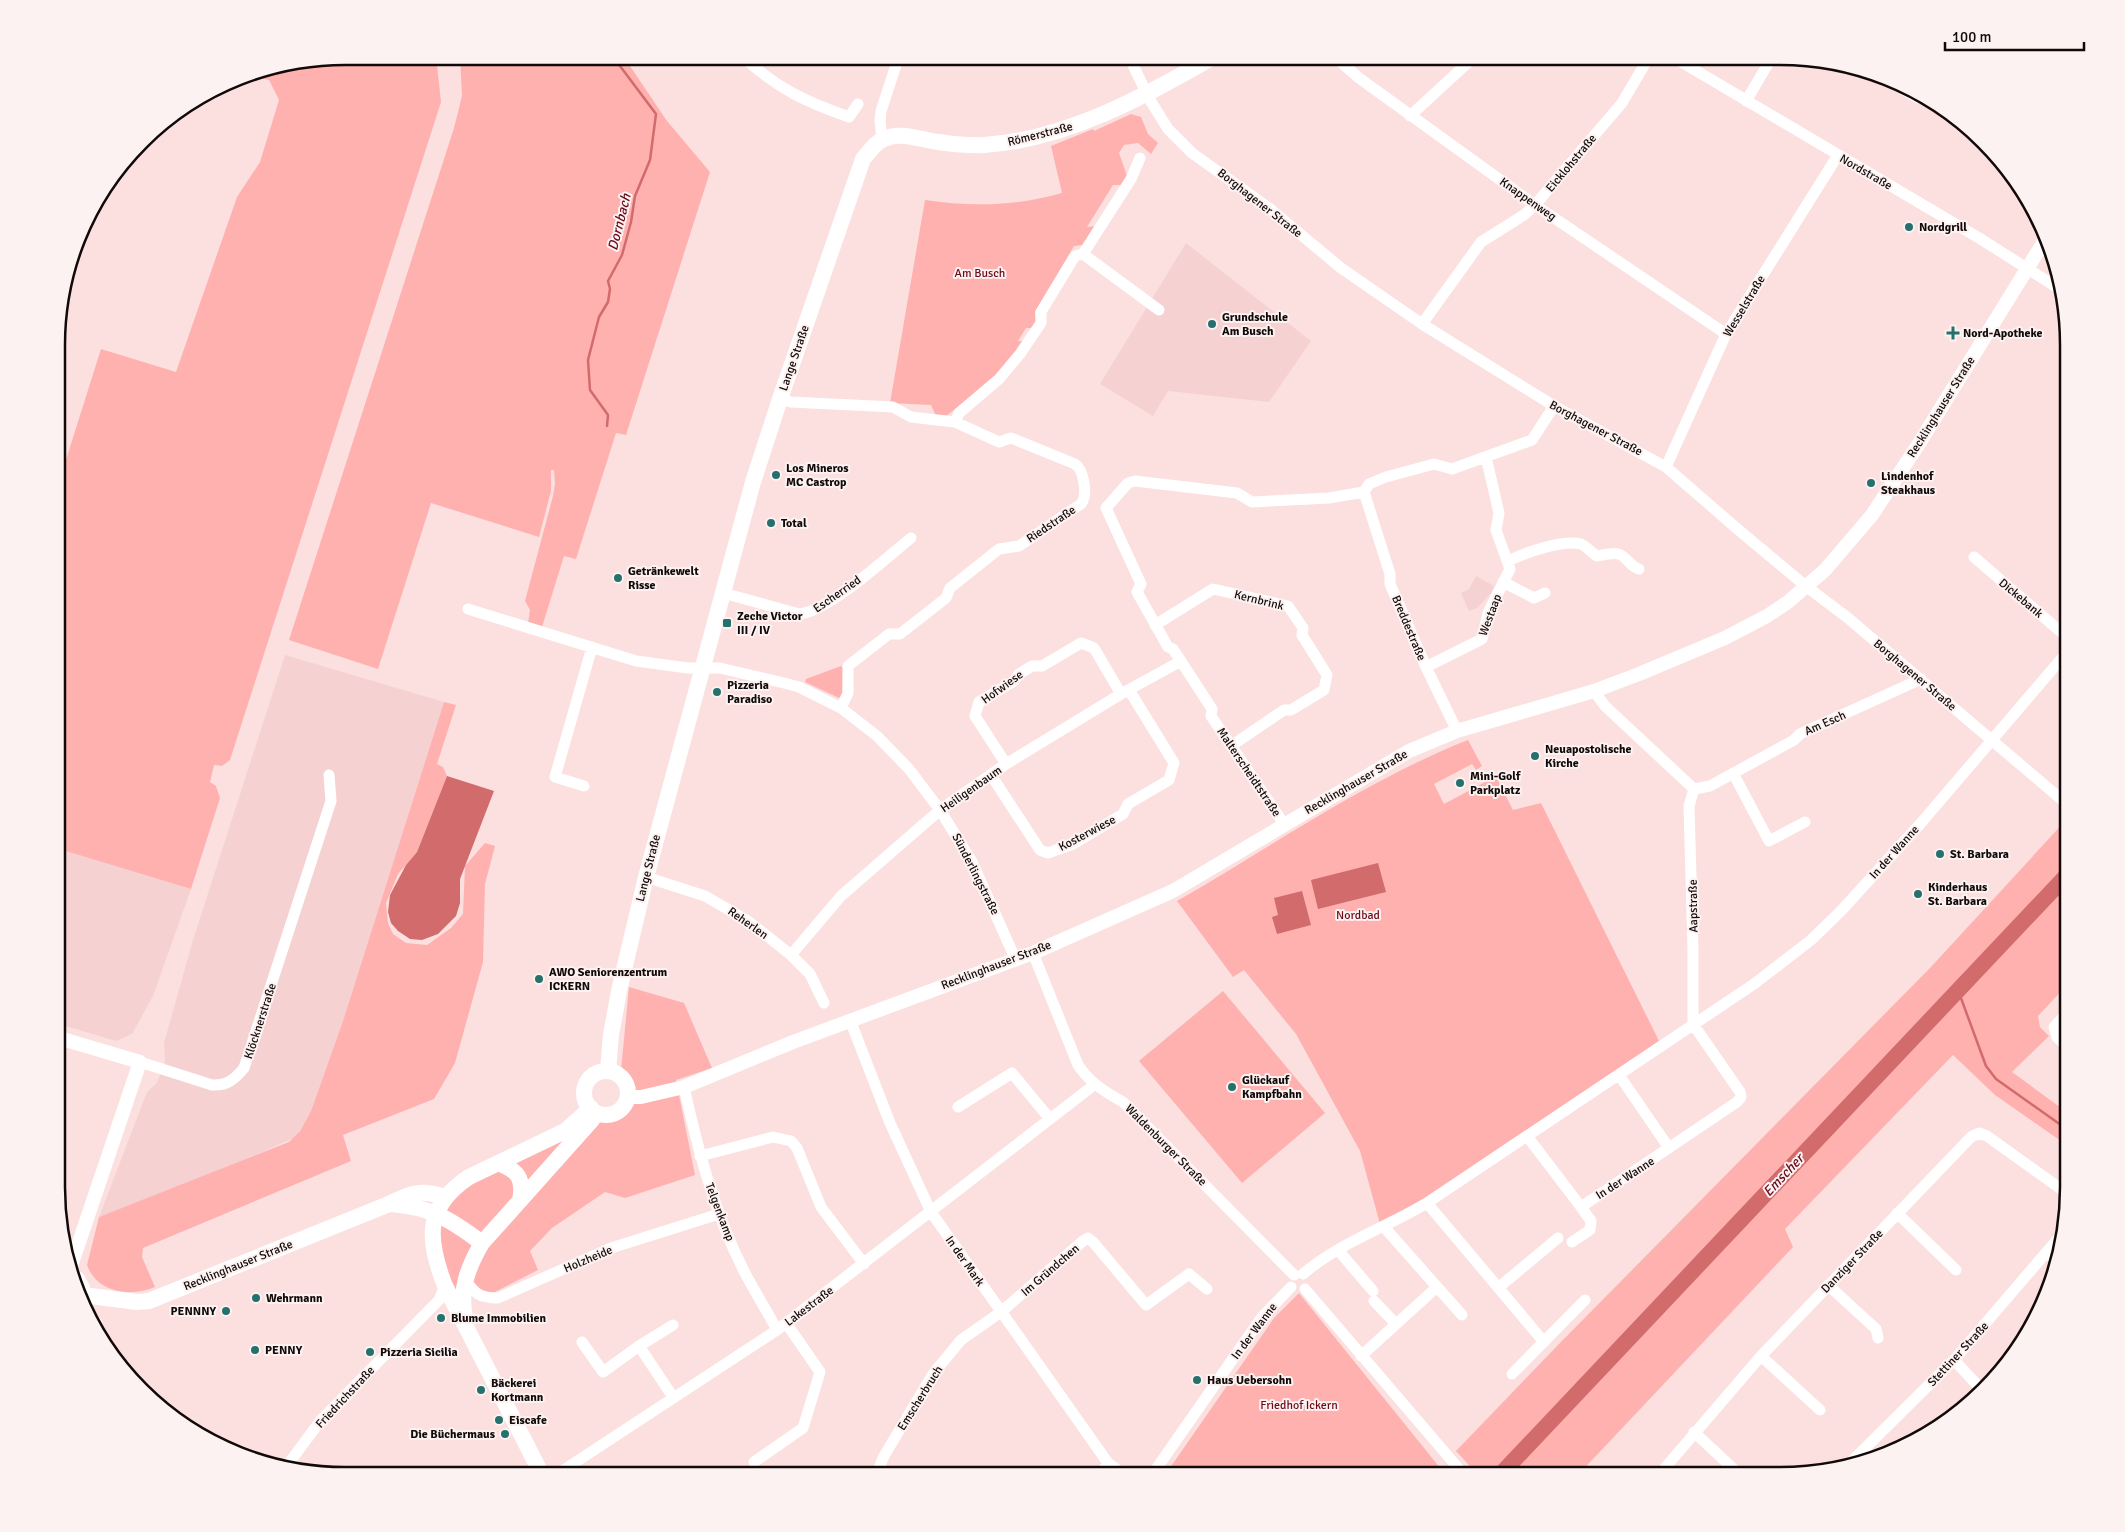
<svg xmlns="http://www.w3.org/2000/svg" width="2125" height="1532" viewBox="0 0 2125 1532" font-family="Signika,sans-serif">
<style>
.built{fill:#f5d2d1}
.green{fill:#ffb1af}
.water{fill:#d16b6c}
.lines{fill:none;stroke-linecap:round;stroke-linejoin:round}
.stream{stroke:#d16b6c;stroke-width:2.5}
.river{stroke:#d16b6c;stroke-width:16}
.minor{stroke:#fff;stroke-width:11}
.tertiary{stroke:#fff;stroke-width:14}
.secondary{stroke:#fff;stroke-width:16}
.poi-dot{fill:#26706d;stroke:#fcf2f1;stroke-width:2}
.labels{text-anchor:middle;stroke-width:4;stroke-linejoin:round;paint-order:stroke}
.street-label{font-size:12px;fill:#120a09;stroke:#fcf2f1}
.poi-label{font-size:12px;font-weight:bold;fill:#120a09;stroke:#fcf2f1;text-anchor:start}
.park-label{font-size:12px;fill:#6b0b1a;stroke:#fcf2f1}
.water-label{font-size:14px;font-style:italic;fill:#6b0b1a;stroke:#fcf2f1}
.rim{fill:none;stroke:#120a09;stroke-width:2.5}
</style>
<rect width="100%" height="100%" fill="#fbe0df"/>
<path class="built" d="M1186,243l125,98 -42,61 -101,-11 -15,25 -53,-32z
M1476,576l18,10 -3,7 -14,15 -8,3 -8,-18 8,-4z
M285,655l159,47 -101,319 -32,90 -15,26 -84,37 -113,43 48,-125 9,-8 9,-21 -1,-20 29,-103z
M59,849l132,40 -38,107 -21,38 -16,7 -57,-17z"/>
<path class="green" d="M345,56h91l5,46 -211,658 -8,6 -8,-1 -4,17 6,4 4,12 -29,91 -132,-40v-367l42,-133 75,23 61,-175 23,-35 19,-62 -10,-20 -21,-4z
M460,56h167l-1,4 41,61 43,51 -84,263 -10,-2 -40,126 -12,-3 -22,71 -14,-4 2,-13 -5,-9 28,-105 2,-12 -1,-14h-3v21l-12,46 -108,-34 -53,166 -89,-29 165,-512 8,-32z
M1131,114l10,3 7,17 10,9 -7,11 -13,-11 -14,2 -5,8 8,23 -6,9h-8l-26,42 9,-1 -12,19 -10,1 -39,66 1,12 -2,4h-8l-8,13h7l-30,37 -50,39 -8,1 -6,-13 -41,-2 35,-203c46,7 92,6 137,-7l-11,-47 42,-17 1,2z
M841,666l2,2 -1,28 -3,2 -34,-16 1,-3z
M444,702l12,3 -19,59 6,3 4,9 -30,76 -19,22 -12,29 2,20 5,11 13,9 21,2 24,-17 12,-14 2,-48 20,-23 10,3 -10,38 -2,78 -28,101 -21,36 -91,36 8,26 -208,87 -1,9 13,30c-25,10 -58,6 -68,-22l12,-48 190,-75 11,-11 11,-20 32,-90z
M1468,740l14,26 -6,4 -4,-6 -38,20 10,20 43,-23 -3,-5 9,-5 20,39 28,-7 118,238 -236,158 -43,25 -20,-73 -64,-117 -52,-64 -11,7 -56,-76c96,-55 187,-120 291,-161z
M2067,819l1,1v164l-30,32 2,11 9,9 -37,36 56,41v33l-73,-51 -42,-40 -168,174 8,18 -216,229h-98l-23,-25 102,-106 372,-377z
M629,987l55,16 28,65 -36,12 19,95 -70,23 -20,-6 -53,36 -22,23 8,19 -45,23 -40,-1 -15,-43v-23l19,-35 143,-71 9,-1 20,-10 3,-25 -11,-14z
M1223,991l102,122 -83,70 -103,-122z
M1299,1293l146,181 2,2 -282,-1 109,-157z"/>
<path class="water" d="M447,776l47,15 -34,88v24l-4,13 -18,18 -16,6 -12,-1 -12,-8 -7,-8 -3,-11 2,-17 16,-30 11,-13z
M1378,863l8,29 -68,17 -7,-29z
M1302,891l9,34 -34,9 -5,-17 6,-2 -4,-17z"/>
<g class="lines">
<path class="stream" d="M607,426l1,-11 -18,-25 -2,-30 11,-43 9,-15 2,-13 -2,-8 14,-26 9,-33 4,-26 15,-36 6,-46 -39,-52 -1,-6
M1958,990l28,76 10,13 72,51"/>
<path class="river" d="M1499,1476l569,-602"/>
<path class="minor" d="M742,56c36,33 62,45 107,61l9,-13
M1129,57l21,43 18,29 24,24 77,55 72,60 81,56 132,82 112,61 75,65 66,55 41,31 220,187
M1335,57l24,21 176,127 191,129
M1673,57l306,181 79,50
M1871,71l47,27h3
M1746,101l26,-44
M1410,116l64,-59
M882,140l-2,-19 1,-10 18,-55
M1083,254l76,56
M1422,324l59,-82 43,-27 11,-10 23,-27 64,-75 27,-46
M780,399l11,3 102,5 18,10 44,5 44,20 12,-4 64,26c9,6 13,31 6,40l-62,42 -20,3 -49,39 -4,10 -46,36h-11l-41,32v27l-7,15
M955,422l4,-9 40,-34 21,-25 21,-31v-11l34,-56 8,-2 48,-75 9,-21
M1666,467l60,-133 112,-179
M1364,492l26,82v10l36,83 31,64
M1974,557l94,81
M1508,561c17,-8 54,-22 73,-17 5,2 11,9 16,12 6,-1 15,-4 21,-2 9,2 12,13 21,15
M1503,582l31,16 11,-5
M723,593l76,21c29,-2 87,-56 112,-76
M468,609l168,52 52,7h32l64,15 15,4 42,21 36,28 32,33 31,41 32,52 43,96
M1155,625l58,-36 75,17 15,22 -1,7 25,40 -3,15 -33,20h-7l-53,36
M1426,667l56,-28 6,-26 22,-44 -14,-39 3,-17 -13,-56
M1594,691l11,15 89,83
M1006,764l-31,-48 4,-14 35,-21 5,-7 13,-8h10l39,-23 13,5 27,46
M1733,773l36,68 36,-19
M991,775l49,75 8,3 25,-9 50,-30 5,-10 41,-24 5,-17 -45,-73
M584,786l-29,-9 37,-130
M1694,789l16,-3 84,-46 6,-6 121,-55
M1284,824l-73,-108 1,-7 -39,-60 -5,-2 -31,-55 4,-8 -35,-76 22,-25 7,-2 102,12 15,9 77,-4 35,-6 5,-8 17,-7 48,-13 18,5 80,-29 22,-34
M646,877l59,19 43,25 43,34 19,19 14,29
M1033,953l45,112c12,18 27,27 45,37l171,173
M791,955l50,-59 99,-86 66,-46 115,-70 60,-33
M2068,1012l-14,15 3,10 11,11
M850,1020l40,103 41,89 177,251 16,12
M1693,1024v-75l-4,-143 5,-17
M140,1062l72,23c15,1 23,-6 32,-17l87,-267 -2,-26
M1619,1075l50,73
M684,1087c14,63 31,128 61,186 10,19 22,38 32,57
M958,1107l54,-34 38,46
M1527,1136l54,71 156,-105 4,-5 -1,-5 -47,-68
M700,1156l73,-19 18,4 6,7 24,59 43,57
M1427,1203l117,139
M1897,1213l59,57
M1384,1227l78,88
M1572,1242l18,-12 1,-9 -10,-14
M1338,1250l35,41
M2047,1253l10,9
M1303,1274c36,-31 84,-47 124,-71l327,-219 57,-44 30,-29 80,-88 147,-172
M465,1280c11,14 14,18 33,18l113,-50 108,-34
M1828,1285l48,44 2,9
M1498,1288l60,-50
M1305,1289l160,187
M1374,1301l22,23
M93,1325l4,-2
M582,1342l21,30 36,-26 34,-21
M639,1346l34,51
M1361,1356l76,-69
M1761,1356l59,54
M1954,1360l28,30
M1512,1374l73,-74
M1694,1432l47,44
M754,1462l49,-34 17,-56 -34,-49
M286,1467l35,-47 118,-120 6,-14
M1846,1467l108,-107 108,-126
M556,1475l221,-145 317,-245
M876,1475l8,-19 49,-82 28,-34 40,-28 82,-71 5,-3 5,4 53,63 43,-31 18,15
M1100,1475l8,-12
M1152,1475l110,-158 29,-30
M1658,1476l103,-120 210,-219 8,-4 8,3 81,58"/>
<path class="tertiary" d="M59,1038l81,24 -68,201
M628,1097h13l43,-10 109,-45 240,-89 140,-62 236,-140 48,-20 137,-40 45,-17 86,-36 42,-22 21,-14 37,-32 47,-55 46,-70 127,-205"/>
<path class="secondary" d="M608,1071l3,-36 8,-44 27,-114 107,-395 27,-83 83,-240c6,-7 11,-15 19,-19 18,-10 38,0 56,2 15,2 31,4 46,3 81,-5 160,-48 229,-88
M584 1093a22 22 0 1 1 44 0a22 22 0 1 1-44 0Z
M498,1163c21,8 26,16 22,38
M391,1204c40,3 59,15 91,39
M77,1279l5,9 1,7
M83,1295l54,7 12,-1 240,-97c22,-11 30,-15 56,-7
M465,1317c-6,-27 3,-50 17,-74l110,-123
M542,1475l-97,-189c-18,-47 -21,-79 24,-109l96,-46 26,-23"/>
</g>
<g class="poi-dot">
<circle cx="1909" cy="227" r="5"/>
<circle cx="1212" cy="324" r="5"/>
<path d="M1950.5 325.5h5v5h5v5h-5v5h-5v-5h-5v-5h5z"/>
<circle cx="776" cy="475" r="5"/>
<circle cx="1871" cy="483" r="5"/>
<circle cx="771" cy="523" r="5"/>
<circle cx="618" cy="578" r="5"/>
<rect x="722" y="618" width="10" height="10" rx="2.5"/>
<circle cx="717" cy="692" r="5"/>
<circle cx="1535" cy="756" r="5"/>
<circle cx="1460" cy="783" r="5"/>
<circle cx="1940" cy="854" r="5"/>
<circle cx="1918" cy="894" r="5"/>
<circle cx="539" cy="979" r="5"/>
<circle cx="1232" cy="1087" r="5"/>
<circle cx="256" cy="1298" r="5"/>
<circle cx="226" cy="1311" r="5"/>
<circle cx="441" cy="1318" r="5"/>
<circle cx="255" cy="1350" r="5"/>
<circle cx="370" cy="1352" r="5"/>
<circle cx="1197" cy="1380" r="5"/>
<circle cx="481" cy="1390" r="5"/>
<circle cx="499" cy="1420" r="5"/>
<circle cx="505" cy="1434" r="5"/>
</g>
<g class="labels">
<g class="street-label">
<text transform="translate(1040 134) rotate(-14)" y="4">Römerstraße</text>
<text transform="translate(1571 163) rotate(-50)" y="4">Eicklohstraße</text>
<text transform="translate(1866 172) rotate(30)" y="4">Nordstraße</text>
<text transform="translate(1528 199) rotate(35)" y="4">Knappenweg</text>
<text transform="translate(1260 203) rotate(38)" y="4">Borghagener Straße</text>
<text transform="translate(1744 306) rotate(-59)" y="4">Wesselstraße</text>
<text transform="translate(794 358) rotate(-71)" y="4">Lange Straße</text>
<text transform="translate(1941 407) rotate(-58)" y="4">Recklinghauser Straße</text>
<text transform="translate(1596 428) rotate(28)" y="4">Borghagener Straße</text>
<text transform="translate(1051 524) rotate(-34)" y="4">Riedstraße</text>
<text transform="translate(837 594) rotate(-35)" y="4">Escherried</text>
<text transform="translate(2021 598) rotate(40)" y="4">Dickebank</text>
<text transform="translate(1259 600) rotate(14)" y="4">Kernbrink</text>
<text transform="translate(1490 615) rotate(-69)" y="4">Westaap</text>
<text transform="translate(1409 628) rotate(67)" y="4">Breddestraße</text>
<text transform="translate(1915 675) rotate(40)" y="4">Borghagener Straße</text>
<text transform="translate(1002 687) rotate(-36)" y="4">Hofwiese</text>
<text transform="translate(1825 723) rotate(-24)" y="4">Am Esch</text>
<text transform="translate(1249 772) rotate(56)" y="4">Malterscheidtstraße</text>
<text transform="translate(1356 782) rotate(-30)" y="4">Recklinghauser Straße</text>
<text transform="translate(971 789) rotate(-35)" y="4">Heiligenbaum</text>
<text transform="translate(1087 833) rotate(-28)" y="4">Kosterwiese</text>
<text transform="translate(1894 852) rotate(-48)" y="4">In der Wanne</text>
<text transform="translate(648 868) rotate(-76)" y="4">Lange Straße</text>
<text transform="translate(976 874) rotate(63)" y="4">Sünderlingstraße</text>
<text transform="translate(1693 906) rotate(-91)" y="4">Aapstraße</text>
<text transform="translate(748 923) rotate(35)" y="4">Reherlen</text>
<text transform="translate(996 965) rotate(-21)" y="4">Recklinghauser Straße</text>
<text transform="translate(260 1021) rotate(-72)" y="4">Klöcknerstraße</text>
<text transform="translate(1166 1145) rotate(45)" y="4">Waldenburger Straße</text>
<text transform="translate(1625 1178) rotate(-33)" y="4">In der Wanne</text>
<text transform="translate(720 1212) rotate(69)" y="4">Telgenkamp</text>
<text transform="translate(588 1259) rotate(-23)" y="4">Holzheide</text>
<text transform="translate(965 1261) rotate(55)" y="4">In der Mark</text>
<text transform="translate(1852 1261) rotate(-46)" y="4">Danziger Straße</text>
<text transform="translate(238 1265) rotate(-22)" y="4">Recklinghauser Straße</text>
<text transform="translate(1050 1270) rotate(-41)" y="4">Im Gründchen</text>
<text transform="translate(809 1306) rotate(-37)" y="4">Lakestraße</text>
<text transform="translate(1254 1331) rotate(-53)" y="4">In der Wanne</text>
<text transform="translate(1958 1354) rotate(-47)" y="4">Stettiner Straße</text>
<text transform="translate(345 1397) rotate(-47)" y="4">Friedrichstraße</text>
<text transform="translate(920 1398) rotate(-58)" y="4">Emscherbruch</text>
</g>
<g class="poi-label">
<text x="1919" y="231">Nordgrill</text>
<text x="1222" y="321">Grundschule<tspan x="1222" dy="14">Am Busch</tspan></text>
<text x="1963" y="337">Nord-Apotheke</text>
<text x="786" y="472">Los Mineros<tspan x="786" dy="14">MC Castrop</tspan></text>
<text x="1881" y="480">Lindenhof<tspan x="1881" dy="14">Steakhaus</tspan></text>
<text x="781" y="527">Total</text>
<text x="628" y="575">Getränkewelt<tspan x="628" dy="14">Risse</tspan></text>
<text x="737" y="620">Zeche Victor<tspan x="737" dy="14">III / IV</tspan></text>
<text x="727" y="689">Pizzeria<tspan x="727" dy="14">Paradiso</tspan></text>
<text x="1545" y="753">Neuapostolische<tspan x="1545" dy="14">Kirche</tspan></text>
<text x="1470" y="780">Mini-Golf<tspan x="1470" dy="14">Parkplatz</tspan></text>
<text x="1950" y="858">St. Barbara</text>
<text x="1928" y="891">Kinderhaus<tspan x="1928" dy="14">St. Barbara</tspan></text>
<text x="549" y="976">AWO Seniorenzentrum<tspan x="549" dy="14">ICKERN</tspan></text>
<text x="1242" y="1084">Glückauf<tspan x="1242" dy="14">Kampfbahn</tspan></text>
<text x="266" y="1302">Wehrmann</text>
<text x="216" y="1315" text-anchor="end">PENNNY</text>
<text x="451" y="1322">Blume Immobilien</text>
<text x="265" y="1354">PENNY</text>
<text x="380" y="1356">Pizzeria Sicilia</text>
<text x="1207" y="1384">Haus Uebersohn</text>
<text x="491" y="1387">Bäckerei<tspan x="491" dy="14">Kortmann</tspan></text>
<text x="509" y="1424">Eiscafe</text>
<text x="495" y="1438" text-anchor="end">Die Büchermaus</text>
</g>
<g class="park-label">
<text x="980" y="277">Am Busch</text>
<text x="1358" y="919">Nordbad</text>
<text x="1299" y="1409">Friedhof Ickern</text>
</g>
<g class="water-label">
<text transform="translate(619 222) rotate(-76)" y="5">Dornbach</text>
<text transform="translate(1783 1175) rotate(-47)" y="5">Emscher</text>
</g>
</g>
<path d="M0 0H2125V1532H0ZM345 65H1780A280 280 0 0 1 2060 345V1187A280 280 0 0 1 1780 1467H345A280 280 0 0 1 65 1187V345A280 280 0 0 1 345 65Z" fill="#fcf2f1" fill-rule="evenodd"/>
<path class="rim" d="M345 65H1780A280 280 0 0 1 2060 345V1187A280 280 0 0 1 1780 1467H345A280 280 0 0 1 65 1187V345A280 280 0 0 1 345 65Z"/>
<path d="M1945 42v8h139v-8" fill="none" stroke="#120a09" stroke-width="2.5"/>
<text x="1952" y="42" font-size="15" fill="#120a09" stroke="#fcf2f1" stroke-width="4" paint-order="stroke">100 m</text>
</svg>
